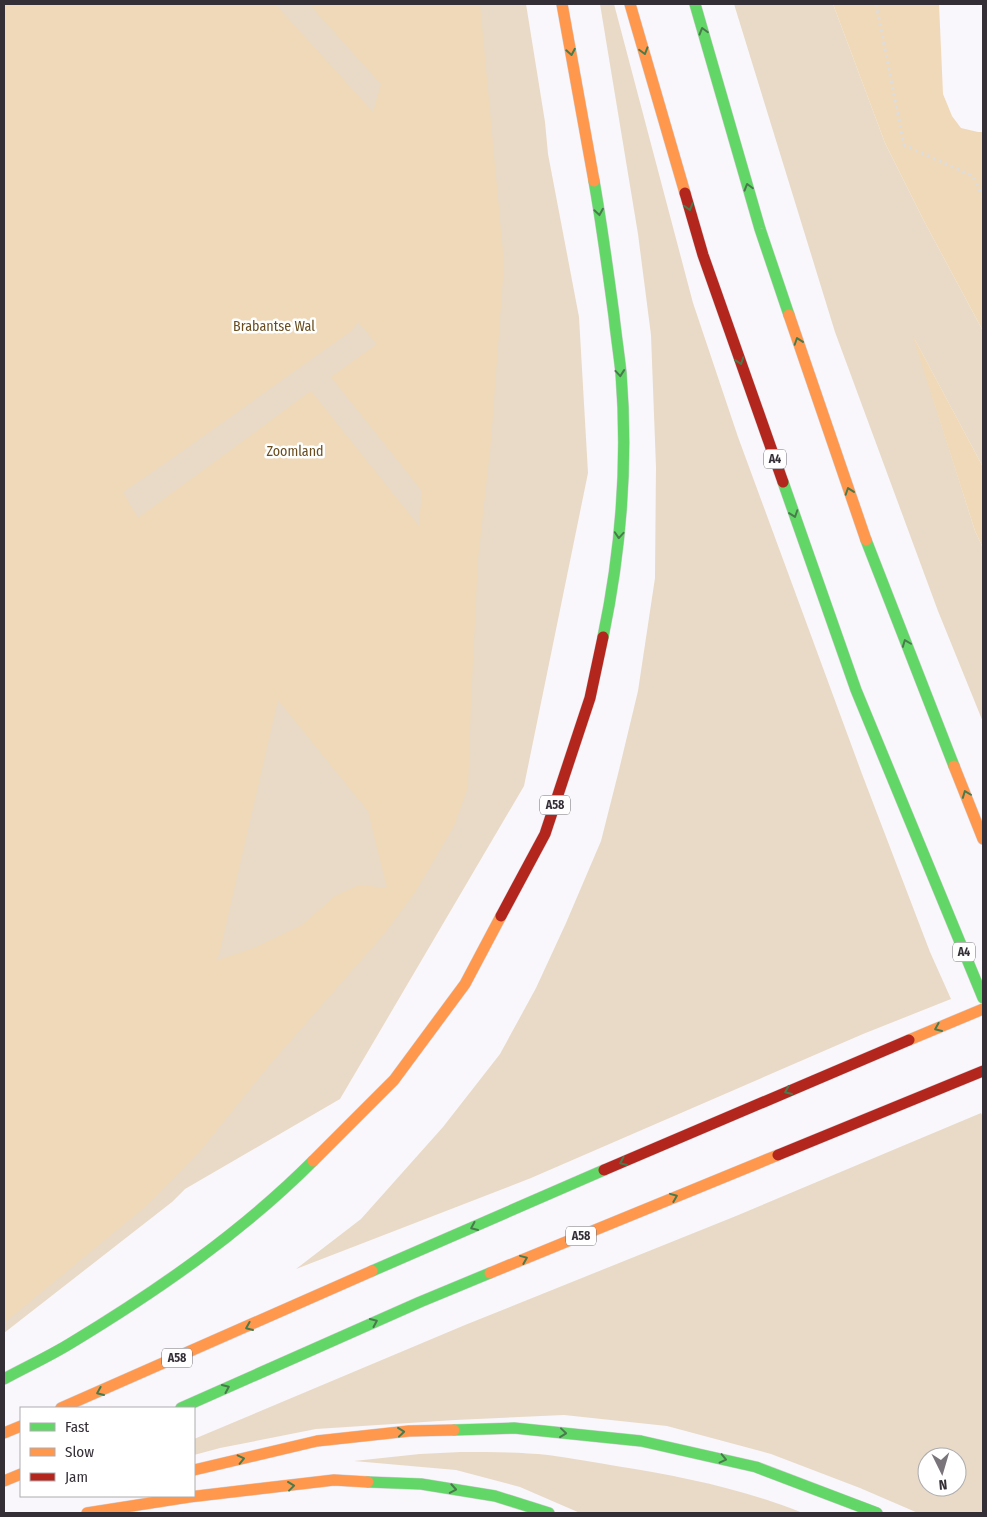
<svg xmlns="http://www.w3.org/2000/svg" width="987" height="1517" viewBox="0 0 987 1517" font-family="'Fira Sans Condensed',sans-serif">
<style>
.green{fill:#e8dac6;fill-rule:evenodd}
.forest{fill:#f0d9b8;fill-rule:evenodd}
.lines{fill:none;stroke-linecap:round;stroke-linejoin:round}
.fast-casing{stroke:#d5d2d7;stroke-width:12}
.slow-casing{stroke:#d5d2d7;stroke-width:12}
.jam-casing{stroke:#d5d2d7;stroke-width:12}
.path{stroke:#ddd;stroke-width:3;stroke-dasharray:2.5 4;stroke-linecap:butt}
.fast{stroke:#63d668;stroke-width:11}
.slow{stroke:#ff974d;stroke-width:11}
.jam{stroke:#b3261e;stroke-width:11}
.oneway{stroke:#497a4c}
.labels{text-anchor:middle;stroke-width:5;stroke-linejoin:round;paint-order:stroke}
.shield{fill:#fff;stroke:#716d72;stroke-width:1}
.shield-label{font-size:12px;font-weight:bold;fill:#342f36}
.park-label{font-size:14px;fill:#694d1e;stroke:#fff}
</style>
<rect width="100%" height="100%" fill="#f9f7fb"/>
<path class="green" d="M4,4h522l19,118 3,32 31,163 9,156 -64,313 -184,313 -155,90 -13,13 -168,131z
M600,4h14l79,299 45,134 124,337 68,178 21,47 -88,35 -332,144 -235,91 65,-50 82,-92 57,-73 36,-66 30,-65 35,-82 18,-71 19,-79 17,-113 1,-111 -5,-132 -13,-101z
M734,4h99l52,139 39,78 59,110v136l-69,-129 61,193 8,17v174l-45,-111 -103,-279z
M981,1113l2,4v396h-65l-58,-25 -89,-34 -104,-28 -103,-11 -109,5 -139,9 -96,19 -26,7v-16l271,-114 271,-109zM927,1457h30v30h-30z
M461,1452c29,0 58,0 87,3 23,3 45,7 68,11 64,10 127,23 187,47h-223l-60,-26 -64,-17 -102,-9 66,-7z"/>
<path class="forest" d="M4,4h271l98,108 8,-28 -72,-80h171l23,248v26l-12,163 -13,118 -7,143 -3,85 -14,39 -40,68 -30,40 -112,128 -72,89 -54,55 -142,117zM358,322l19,22 -46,33 91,114 -3,35 -108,-135 -173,127 -15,-26 51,-35 177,-126zM278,700l90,111 19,77 -28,-3 -24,11 -33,29 -48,23 -39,13 4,-6z
M833,4h106l4,90 9,22 9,12 17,4h5v199l-59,-110 -39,-78z
M912,334l71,133v81l-8,-17z"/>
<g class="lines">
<defs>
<path id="fast" d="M695,4l65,225 29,86
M594,181c8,45 14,90 20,135 2,19 5,38 7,57 7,88 0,178 -18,264
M783,482l73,208 127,308
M866,540l88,226
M372,1271l232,-101
M4,1379c22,-12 46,-23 67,-36 86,-52 170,-110 242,-182
M181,1408l239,-106 70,-29
M454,1430l60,-2 127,13 115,26 121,46
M368,1482l53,2 74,12 54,17"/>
<path id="slow" d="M562,4l32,177
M630,4l55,189
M789,315l77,225
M954,766l29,73
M909,1040l74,-31
M313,1161l81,-81 71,-96 36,-68
M490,1273l288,-118
M61,1408l311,-137
M4,1433l17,-7
M194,1470l123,-29 92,-10 45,-1
M4,1481l17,-7
M87,1513l102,-16 145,-17 34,2"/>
<path id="jam" d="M685,193l18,62 80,227
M501,916l44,-82 45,-136 13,-61
M778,1155l205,-84
M604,1170l305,-130"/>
</defs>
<use href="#fast" class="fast-casing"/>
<use href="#slow" class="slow-casing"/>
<use href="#jam" class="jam-casing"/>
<path class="path" d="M876,4l28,141 69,31 10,22"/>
<use href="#fast" class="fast"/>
<use href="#slow" class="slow"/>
<use href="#jam" class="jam"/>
</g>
<defs><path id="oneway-chevron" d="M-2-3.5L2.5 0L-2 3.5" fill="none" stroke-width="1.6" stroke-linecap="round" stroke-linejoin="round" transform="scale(1.25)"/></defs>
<g class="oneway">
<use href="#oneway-chevron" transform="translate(703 31) rotate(-106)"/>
<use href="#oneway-chevron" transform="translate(644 51) rotate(74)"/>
<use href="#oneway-chevron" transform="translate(571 52) rotate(80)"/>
<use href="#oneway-chevron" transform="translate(748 187) rotate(-106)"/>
<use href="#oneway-chevron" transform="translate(689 207) rotate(74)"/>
<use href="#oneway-chevron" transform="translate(599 212) rotate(81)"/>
<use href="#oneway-chevron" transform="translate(798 341) rotate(-109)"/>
<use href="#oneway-chevron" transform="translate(740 361) rotate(71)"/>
<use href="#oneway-chevron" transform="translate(620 373) rotate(85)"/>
<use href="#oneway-chevron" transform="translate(849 491) rotate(-109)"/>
<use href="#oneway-chevron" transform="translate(794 514) rotate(71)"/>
<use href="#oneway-chevron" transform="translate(619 535) rotate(94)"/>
<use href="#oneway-chevron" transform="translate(906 643) rotate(-111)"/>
<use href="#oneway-chevron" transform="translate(966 794) rotate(-111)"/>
<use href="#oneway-chevron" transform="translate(938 1028) rotate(157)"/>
<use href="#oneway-chevron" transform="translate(788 1091) rotate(157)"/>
<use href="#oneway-chevron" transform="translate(623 1162) rotate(156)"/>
<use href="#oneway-chevron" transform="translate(674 1197) rotate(-22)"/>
<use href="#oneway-chevron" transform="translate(474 1227) rotate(156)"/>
<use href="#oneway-chevron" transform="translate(524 1259) rotate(-22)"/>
<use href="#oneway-chevron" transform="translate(374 1322) rotate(-24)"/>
<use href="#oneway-chevron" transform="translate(249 1327) rotate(157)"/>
<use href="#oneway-chevron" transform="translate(226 1388) rotate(-24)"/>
<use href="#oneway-chevron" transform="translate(100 1392) rotate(157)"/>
<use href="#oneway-chevron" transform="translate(401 1432) rotate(-6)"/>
<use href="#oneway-chevron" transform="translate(563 1433) rotate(6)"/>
<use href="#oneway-chevron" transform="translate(241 1459) rotate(-13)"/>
<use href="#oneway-chevron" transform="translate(723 1459) rotate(13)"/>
<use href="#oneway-chevron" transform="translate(291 1486) rotate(-7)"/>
<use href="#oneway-chevron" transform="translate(453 1489) rotate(10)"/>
</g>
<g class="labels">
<g class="shield">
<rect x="764" y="449.5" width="22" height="19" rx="4"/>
<rect x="540" y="795.5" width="30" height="19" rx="4"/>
<rect x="953" y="942.5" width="22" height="19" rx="4"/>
<rect x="566" y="1226.5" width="30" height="19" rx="4"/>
<rect x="162" y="1348.5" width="30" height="19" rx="4"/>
</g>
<g class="shield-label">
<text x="775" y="463">A4</text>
<text x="555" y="809">A58</text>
<text x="964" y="956">A4</text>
<text x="581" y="1240">A58</text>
<text x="177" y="1362">A58</text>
</g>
<g class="park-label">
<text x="274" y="331">Brabantse Wal</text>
<text x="295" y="456">Zoomland</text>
</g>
</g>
<rect width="987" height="1517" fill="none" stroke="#342f36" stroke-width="10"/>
<rect x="20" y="1407" width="175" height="90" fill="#ffffff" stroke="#aeacaf"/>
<rect x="30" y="1423" width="25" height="8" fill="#63d668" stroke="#aeacaf"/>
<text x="65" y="1432" font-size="15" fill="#342f36">Fast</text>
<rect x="30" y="1448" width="25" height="8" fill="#ff974d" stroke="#aeacaf"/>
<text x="65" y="1457" font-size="15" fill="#342f36">Slow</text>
<rect x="30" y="1473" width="25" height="8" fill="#b3261e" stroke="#aeacaf"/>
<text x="65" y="1482" font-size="15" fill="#342f36">Jam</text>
<g transform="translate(942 1472) rotate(175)"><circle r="24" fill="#ffffff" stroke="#aeacaf"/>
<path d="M0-4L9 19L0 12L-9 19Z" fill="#79757b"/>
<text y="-8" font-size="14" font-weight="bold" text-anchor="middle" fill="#342f36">N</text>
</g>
</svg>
